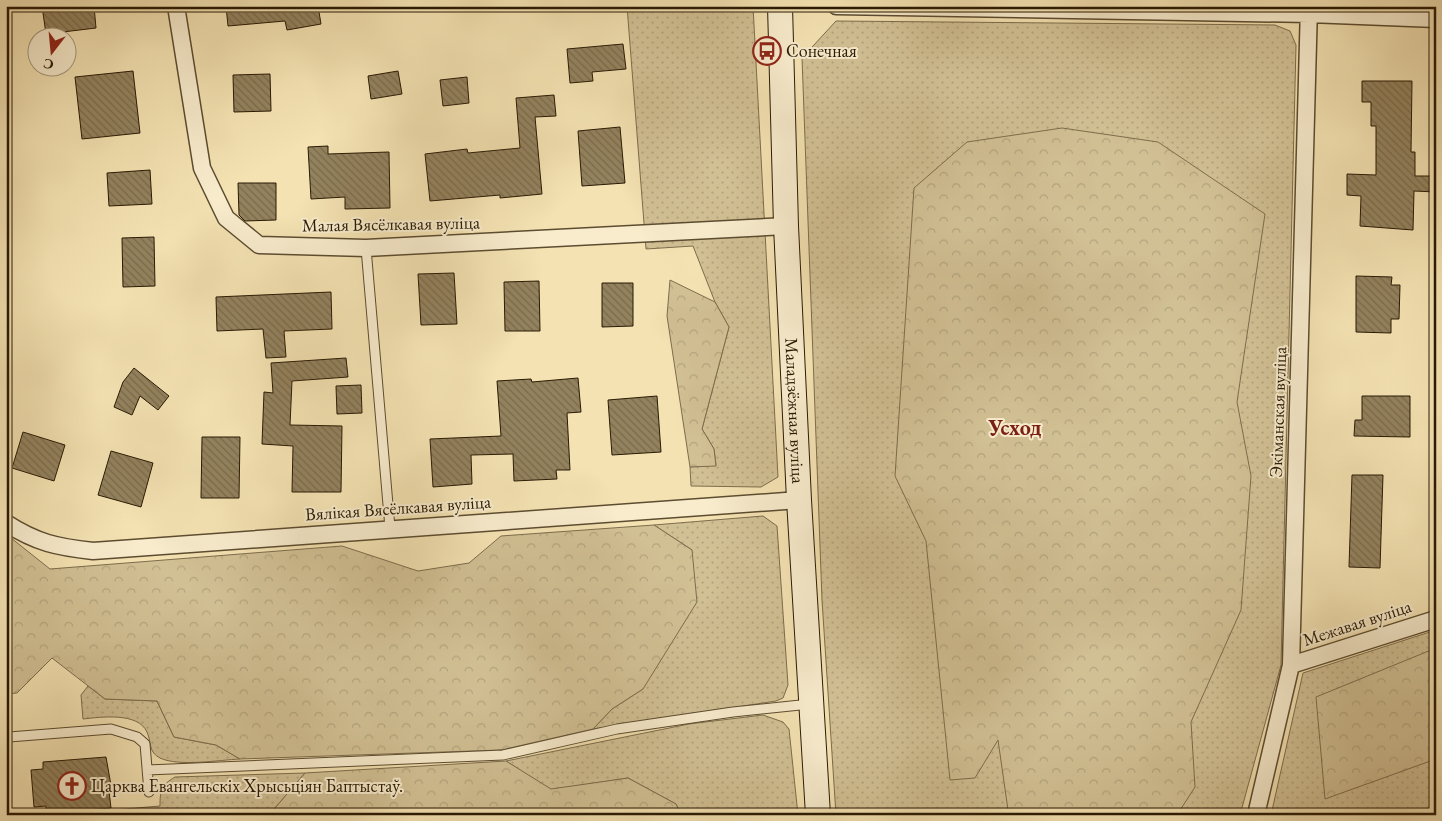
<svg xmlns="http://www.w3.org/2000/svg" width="1442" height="821" viewBox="0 0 1442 821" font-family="'EB Garamond',serif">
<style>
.green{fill:url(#green-dots);stroke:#7d6d4c}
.forest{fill:url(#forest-crowns);stroke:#7d6d4c}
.building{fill:url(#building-back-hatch);stroke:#291a04}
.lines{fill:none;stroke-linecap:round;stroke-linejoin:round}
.lane-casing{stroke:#5c4c30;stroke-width:11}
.street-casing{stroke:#5c4c30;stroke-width:19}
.secondary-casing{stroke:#291a04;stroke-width:26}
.lane{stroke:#f8eccd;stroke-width:9}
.street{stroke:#f8eccd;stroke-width:16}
.secondary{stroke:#f8eccd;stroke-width:24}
.labels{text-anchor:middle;stroke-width:4;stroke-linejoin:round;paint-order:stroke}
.poi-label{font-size:18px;fill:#291a04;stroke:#f8eccd;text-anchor:start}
.street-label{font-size:18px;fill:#291a04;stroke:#f8eccd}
.district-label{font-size:22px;font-weight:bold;fill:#7a1f14;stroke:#f8eccd}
</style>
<defs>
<pattern id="green-dots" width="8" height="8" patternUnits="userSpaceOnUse" patternTransform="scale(1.25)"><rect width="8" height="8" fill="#d1c094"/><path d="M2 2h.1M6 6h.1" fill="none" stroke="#b3a47e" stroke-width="1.8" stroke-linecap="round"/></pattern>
<pattern id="forest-crowns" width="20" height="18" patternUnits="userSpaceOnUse" patternTransform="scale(1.25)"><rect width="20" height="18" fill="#d1c094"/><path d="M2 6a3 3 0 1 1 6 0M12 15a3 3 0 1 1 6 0" fill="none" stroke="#b3a47e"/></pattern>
<pattern id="building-back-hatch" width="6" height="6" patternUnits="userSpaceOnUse" patternTransform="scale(1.25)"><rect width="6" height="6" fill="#93825e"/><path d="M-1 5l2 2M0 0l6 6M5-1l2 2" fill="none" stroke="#786a4b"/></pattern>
</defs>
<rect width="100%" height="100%" fill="#f4e2b2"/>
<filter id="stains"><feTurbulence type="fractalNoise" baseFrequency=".004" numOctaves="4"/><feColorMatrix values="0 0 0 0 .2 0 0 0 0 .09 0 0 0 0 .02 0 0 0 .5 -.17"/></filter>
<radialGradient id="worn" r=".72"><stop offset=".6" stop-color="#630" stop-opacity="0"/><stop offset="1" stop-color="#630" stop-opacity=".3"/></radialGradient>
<path class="green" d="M627,6h126l25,471 -17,10 -70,-1 -1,-19 26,-2 -2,-16 -12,-20 27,-102 -14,-25 -22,-56 -47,3z
M836,21l439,4 15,6 6,14 -15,620 -41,150h-404l-14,-215 -20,-542z
M763,516l14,10 11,159 -5,13 -7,3 -183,28 19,-20 31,-20 49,-139 -38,-25z
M1436,630v178l-22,7h-143l32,-142z
M88,686l17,13 52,2 17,36 42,8 24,14c-21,1 -61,8 -80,-1 -12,-6 -8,-15 -13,-26 -9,-20 -46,-15 -64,-13l-2,-24z
M763,715l20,7 6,7 9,86h-117l-5,-11 -48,-26 -77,12 -45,-29 183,-37z
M305,773l-36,42h-215l106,-9c0,-15 1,-21 15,-29z"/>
<path class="forest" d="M1062,128l96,14 107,72 -28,188 14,74 -10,134 -50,112 4,65 -18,28h-164l-5,-5 -10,-70 -23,38 -25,2 -24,-239 -31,-65 19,-288 53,-46z
M670,280l45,22 14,25 -27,102 12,20 2,17 -26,1 -23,-151z
M654,525l38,25 5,52 -54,87 -31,20 -19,20 -92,21 -261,9 -24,-14 -42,-8 -17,-36 -52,-2 -53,-41 -35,35 -11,1v-160l44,35 292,-23 76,25 51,-8 32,-27z
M1436,648v111l-111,40 -9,-102z
M506,761l45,28 77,-11 48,26 5,11h-412l36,-42z"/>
<path class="building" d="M42,6h52l2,22 -50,6z
M226,6h92l3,18 -34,6 -2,-9 -57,5z
M623,44l3,25 -34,3 1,9 -23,2 -3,-34z
M133,71l7,62 -58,6 -7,-62z
M398,71l4,23 -31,5 -3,-23z
M270,74l1,37 -37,1 -1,-37z
M467,77l2,26 -26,3 -3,-26z
M1362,81h50l-1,71h4v24h21v16l-22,-1 -1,39 -53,-4 1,-30 -14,-1v-21l29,1v-49h-5v-24h-9z
M554,95l2,21 -21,1 7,77 -42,4v-3l-70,6 -5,-47 42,-5 1,4 52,-5 -4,-50z
M620,127l5,56 -43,3 -4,-55z
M328,146v8l61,-2 1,56 -45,1v-12l-34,2 -3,-52z
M150,170l2,34 -43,2 -2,-33z
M238,183h38v37l-31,1 -6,-6z
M154,237l1,49 -32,1 -1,-49z
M454,273l3,51 -36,1 -3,-51z
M1356,276l36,1 -1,8h9l-1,34h-8v14l-35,-1z
M539,281l1,50h-35l-1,-49z
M602,283h31v43l-31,1z
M331,292l1,37 -48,2 2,26 -20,1 -3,-29 -46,2 -1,-34z
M346,358l2,19 -56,4 -2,44 52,1 -1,66h-49l1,-46 -31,-2 2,-52 9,1 -2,-30z
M134,368l35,28 -11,14 -18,-14 -8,19 -18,-8 9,-25z
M578,378l3,34 -14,1 3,57h-14l1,9 -43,2 -1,-27 -42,1 1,29 -39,3 -3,-48 71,-3 -4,-55 34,-2 1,3z
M361,385l1,28 -25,1 -1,-28z
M657,396l4,56 -49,3 -4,-55z
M1362,396h48v41l-56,-1 1,-16h7z
M23,432l42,13 -11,36 -42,-13z
M202,437h38l-1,61h-38z
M111,451l42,12 -12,44 -43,-12z
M1352,475h31l-3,93 -31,-1z
M106,757l6,34h-3l2,17 -65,5v-7l-12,1 -3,-37 12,-1v-7z"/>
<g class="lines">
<defs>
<path id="lane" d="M366,248l24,280
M6,739l3,-2 102,-8 26,8 8,7 4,48
M147,770l356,-15 114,-26 116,-17 77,-8"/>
<path id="street" d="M176,6l26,162 24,50 33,27 107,3 420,-22
M836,6l473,8 127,5
M6,523c31,20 51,24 87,28l706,-51
M1291,665l145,-46
M1256,815l35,-150 18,-659"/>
<g id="secondary">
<path id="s1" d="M780,6l6,220 13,274 19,315"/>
</g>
</defs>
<use href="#lane" class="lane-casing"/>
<use href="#street" class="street-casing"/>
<use href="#secondary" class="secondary-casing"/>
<use href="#lane" class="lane"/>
<use href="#street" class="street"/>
<use href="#secondary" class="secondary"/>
</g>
<defs>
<symbol id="bus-ring" viewBox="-11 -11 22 22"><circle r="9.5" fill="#f8eccd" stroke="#8f2418" stroke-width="1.5"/><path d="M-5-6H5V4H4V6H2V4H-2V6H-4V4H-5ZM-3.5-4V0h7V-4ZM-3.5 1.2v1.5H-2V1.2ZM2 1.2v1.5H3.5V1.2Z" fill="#8f2418"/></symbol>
<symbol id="church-ring" viewBox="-11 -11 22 22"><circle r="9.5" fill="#f8eccd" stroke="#8f2418" stroke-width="1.5"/><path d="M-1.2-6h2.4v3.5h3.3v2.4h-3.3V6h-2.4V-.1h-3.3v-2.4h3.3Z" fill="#8f2418"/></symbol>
</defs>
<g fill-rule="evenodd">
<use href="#bus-ring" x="751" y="35" width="32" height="32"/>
<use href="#church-ring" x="56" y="770" width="32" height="32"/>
</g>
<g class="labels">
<g class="poi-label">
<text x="786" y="57">Сонечная</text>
<text x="91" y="792">Царква Евангельскіх Хрысьціян Баптыстаў.</text>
</g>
<g class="street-label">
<text transform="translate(391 224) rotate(-1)" y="6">Малая Вясёлкавая вуліца</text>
<text dy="6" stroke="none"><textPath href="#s1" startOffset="405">Маладзёжная вуліца</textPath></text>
<text transform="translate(1278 412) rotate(-88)" y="6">Экіманская вуліца</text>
<text transform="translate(398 508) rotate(-4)" y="6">Вялікая Вясёлкавая вуліца</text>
<text transform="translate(1357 623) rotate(-18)" y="6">Межавая вуліца</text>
</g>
<g class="district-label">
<text x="1015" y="435">Усход</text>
</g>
</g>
<rect width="1442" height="821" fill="none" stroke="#f4e2b2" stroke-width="25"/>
<rect x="8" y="8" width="1427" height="806" fill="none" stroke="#291a04" stroke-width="2.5"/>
<rect x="12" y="12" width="1417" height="796" fill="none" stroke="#291a04"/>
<g transform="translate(52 52) rotate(196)"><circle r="24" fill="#f8eccd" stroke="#a5987d"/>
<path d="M0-4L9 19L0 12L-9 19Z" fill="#8f2418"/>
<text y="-8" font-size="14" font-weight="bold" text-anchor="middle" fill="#291a04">С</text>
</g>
<rect width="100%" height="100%" filter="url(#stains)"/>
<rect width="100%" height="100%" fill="url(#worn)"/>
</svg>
